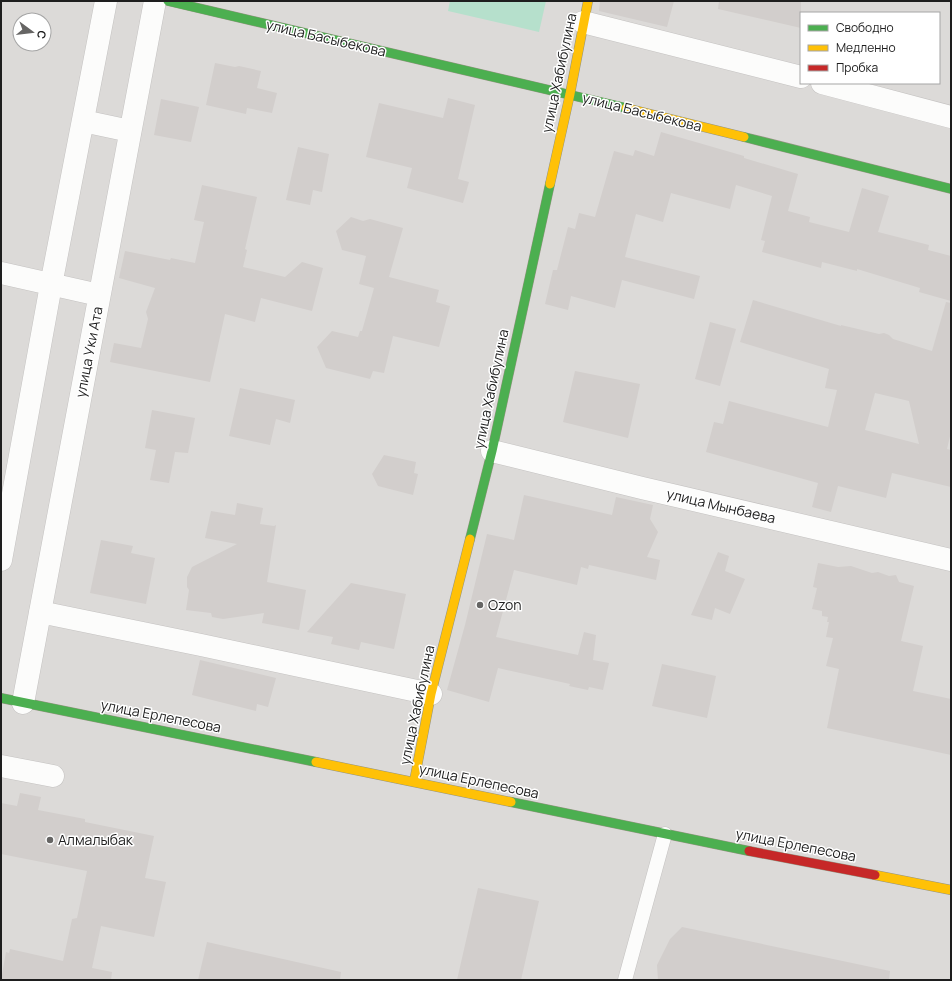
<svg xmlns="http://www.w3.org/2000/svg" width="952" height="981" viewBox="0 0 952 981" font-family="Manrope,sans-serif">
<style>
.residential{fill:#dcdad8;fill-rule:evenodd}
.pitch{fill:#b6e0cc}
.building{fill:#d2cecc;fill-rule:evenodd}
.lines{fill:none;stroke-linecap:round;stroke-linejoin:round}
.lane-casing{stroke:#c4c2c1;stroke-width:15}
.street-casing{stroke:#c4c2c1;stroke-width:23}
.fast-casing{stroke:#949481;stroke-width:10}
.slow-casing{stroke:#949481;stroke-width:10}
.jam-casing{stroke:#949481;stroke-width:10}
.lane{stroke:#fcfcfb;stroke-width:14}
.street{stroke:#fcfcfb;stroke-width:22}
.fast{stroke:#4caf50;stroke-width:9}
.slow{stroke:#ffc107;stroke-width:9}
.jam{stroke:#c62828;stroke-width:9}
.poi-dot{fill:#666564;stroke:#fff;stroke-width:1.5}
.labels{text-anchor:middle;stroke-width:3;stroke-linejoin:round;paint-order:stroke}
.street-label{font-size:14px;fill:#1e1e1e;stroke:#fff}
.poi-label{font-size:14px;fill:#1e1e1e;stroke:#fff;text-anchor:start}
</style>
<rect width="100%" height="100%" fill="#edeae7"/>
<path class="residential" d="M1,1h950v979h-950zM801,13h138v70h-138zM20,20h24v24h-24z"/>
<path class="pitch" d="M450,1h96l-7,31 -91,-21z"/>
<path class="building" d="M600,1h74l-7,26 -68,-16z
M719,1h82v27l-83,-19z
M215,63l20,4 4,-1 22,5 -4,17 20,5 -5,20 -25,-5 -1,6 -40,-9z
M448,98l27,7 -17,74 11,3 -6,21 -56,-15 5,-20 -46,-11 13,-54 64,15z
M161,99l38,8 -8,35 -37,-7z
M661,132l83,24v2l54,16 -10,37 22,6 -1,5 40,10 13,-44 27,8 -11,36 51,13 -1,5 23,6v45l-32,-9 1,-4 -63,-19v2l-35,-9 -1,6 -59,-16 3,-11 -4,-1 11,-44 -36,-11 -6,24 -59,-16 -8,29 -27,-8 -11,43 75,19 -6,23 -72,-19 -7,28 -44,-12 -3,14 -23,-6 8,-34h4l11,-43 7,2 4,-16 16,4 19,-66 19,5 2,-6 19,6z
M298,147l31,7 -7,38 -9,-2 -3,15 -24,-5z
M202,185l55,12 -12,52 2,1 -4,17 42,10 17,-15 21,6 -11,43 -51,-13 -6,24 -30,-8 -15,68 -100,-20 4,-19 27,5 7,-29 -2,-7 9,-24 -36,-10 6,-27 45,9 1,-2 24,5 9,-41 -10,-2z
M351,217l12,4 7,-2 33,9 -14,49 50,13 -3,12 14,4 -11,41 -46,-11 -9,37 -11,-2 -3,8 -44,-11 -9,-21 15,-16 26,6 2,-6h2l12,-43 -15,-4 7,-28 -24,-6 -6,-19z
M753,300l88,26v-1l38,9 5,-1 5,2 4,4 39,12 14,-49 5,1v129l-4,17 4,1v37l-59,-14 -6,25 -48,-12 -7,26 -19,-5 6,-24 -112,-31 8,-30 9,2 6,-23 99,26 9,-37 -12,-2 4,-19 -89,-27zM875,393l34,8 10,43 -54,-14z
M710,322l26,7 -16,57 -25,-7z
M575,371l65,13 -12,54 -65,-16z
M240,388l55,12 -5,23 -14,-4 -6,26 -41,-9z
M152,410l43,8 -7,35 -13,-1 -6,31 -19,-3 6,-30 -11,-2z
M384,455l32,7 -2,11 4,1 -5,21 -35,-9 -6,-12z
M524,495l88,20 4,-18 37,8 -3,14 8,13 -11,25 13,3 -4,20 -67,-15 -1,4 -7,-2 -4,18 -63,-15 -18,67 82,18 6,-23 12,3 -3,25 16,3 -6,27 -14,-3 -1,3 -19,-4 1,-2 -72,-16 -9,34 -42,-12 18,-65 22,-91 27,6z
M237,503l26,5 -3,16 14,2 2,-1 -9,57 39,8 -7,40 -37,-7 2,-10 -41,6 -11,-2 -1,-4 -25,-3 3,-20 -2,-3v-10l5,-10 45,-23 -32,-6 6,-27 24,4z
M101,540l32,6 -2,7 24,5 -9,46 -56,-11z
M718,552l11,4 -4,15 20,8 -15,35 -15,-6 -3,12 -21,-5z
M818,563l20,4 13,-1 21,7 6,-1 11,4 7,-1 3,7 15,4 -13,55 22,5 -10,45 38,8v56l-124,-27 12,-59 -13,-3 7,-28 -7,-1 3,-15h-2l1,-5 -6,-1v-5l-10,-2 5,-21 -4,-1z
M351,583l55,11 -12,55 -33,-7 -2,8 -28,-6 2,-7 -26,-5z
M200,660l76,18 -8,29 -11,-3 -1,7 -64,-16z
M662,664l54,12 -9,42 -55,-12z
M20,793l21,4 -3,13 47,9v3l69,14 -9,42 21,4 -12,55 -53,-11 -9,42 20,4 -1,8h-110l5,-28 3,1 1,-4 53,12 9,-42 5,-1 10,-47 -86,-17v-51l16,3z
M478,888l61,13 -18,79h-64z
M682,927l208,44 -1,9h-231l-1,-15 13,-26z
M207,942l134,30 -1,8h-142z"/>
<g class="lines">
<defs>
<path id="lane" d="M625,980l40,-146"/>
<path id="street" d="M583,22l218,55
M822,83l129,34
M83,121l47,10
M1,273l98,22
M492,451l150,37 309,72
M1,560l50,-275 55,-284
M40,612l161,33 230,49
M23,703l132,-702
M1,766l52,10"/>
<path id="fast" d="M168,1l458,107
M744,137l207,52
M470,539l22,-88 58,-267
M1,698l315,64
M511,802l238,49"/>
<path id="slow" d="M626,108l118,29
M550,184l20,-90 18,-93
M316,762l195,40
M414,782l17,-88 39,-155
M875,875l76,15"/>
<path id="jam" d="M749,851l126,24"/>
</defs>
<use href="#lane" class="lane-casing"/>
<use href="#street" class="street-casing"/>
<use href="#fast" class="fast-casing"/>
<use href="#slow" class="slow-casing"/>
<use href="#jam" class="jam-casing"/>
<use href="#lane" class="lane"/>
<use href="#street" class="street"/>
<use href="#fast" class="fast"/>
<use href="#slow" class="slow"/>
<use href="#jam" class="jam"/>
</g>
<g class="poi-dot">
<circle cx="480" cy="605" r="4"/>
<circle cx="50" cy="840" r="4"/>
</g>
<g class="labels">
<g class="street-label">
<text transform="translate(326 38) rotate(13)" y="5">улица Басыбекова</text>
<text transform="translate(559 73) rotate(-78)" y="5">улица Хабибулина</text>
<text transform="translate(642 112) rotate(14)" y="5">улица Басыбекова</text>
<text transform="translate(89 352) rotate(-79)" y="5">улица Уки Ата</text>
<text transform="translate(491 389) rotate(-78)" y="5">улица Хабибулина</text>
<text transform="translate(721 506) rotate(13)" y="5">улица Мынбаева</text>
<text transform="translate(417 705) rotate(-78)" y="5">улица Хабибулина</text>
<text transform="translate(161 716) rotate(11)" y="5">улица Ерлепесова</text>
<text transform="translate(479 781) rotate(12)" y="5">улица Ерлепесова</text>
<text transform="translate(796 845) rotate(11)" y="5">улица Ерлепесова</text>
</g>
<g class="poi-label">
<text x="488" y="610">Ozon</text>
<text x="58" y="845">Алмалыбак</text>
</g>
</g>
<rect width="952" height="981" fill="none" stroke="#1e1e1e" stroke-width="4"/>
<rect x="800" y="12" width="140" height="72" fill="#ffffff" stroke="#a5a5a5"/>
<rect x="808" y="25" width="20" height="6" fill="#4caf50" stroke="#a5a5a5"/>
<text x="836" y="32" font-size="12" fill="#1e1e1e">Свободно</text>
<rect x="808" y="45" width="20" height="6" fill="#ffc107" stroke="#a5a5a5"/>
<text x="836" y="52" font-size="12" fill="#1e1e1e">Медленно</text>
<rect x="808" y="65" width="20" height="6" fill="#c62828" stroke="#a5a5a5"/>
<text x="836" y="72" font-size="12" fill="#1e1e1e">Пробка</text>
<g transform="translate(32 32) rotate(105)"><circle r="19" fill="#ffffff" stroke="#a5a5a5"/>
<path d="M0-3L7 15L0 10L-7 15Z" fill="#666564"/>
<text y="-6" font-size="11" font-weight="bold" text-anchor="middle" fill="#1e1e1e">С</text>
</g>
</svg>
